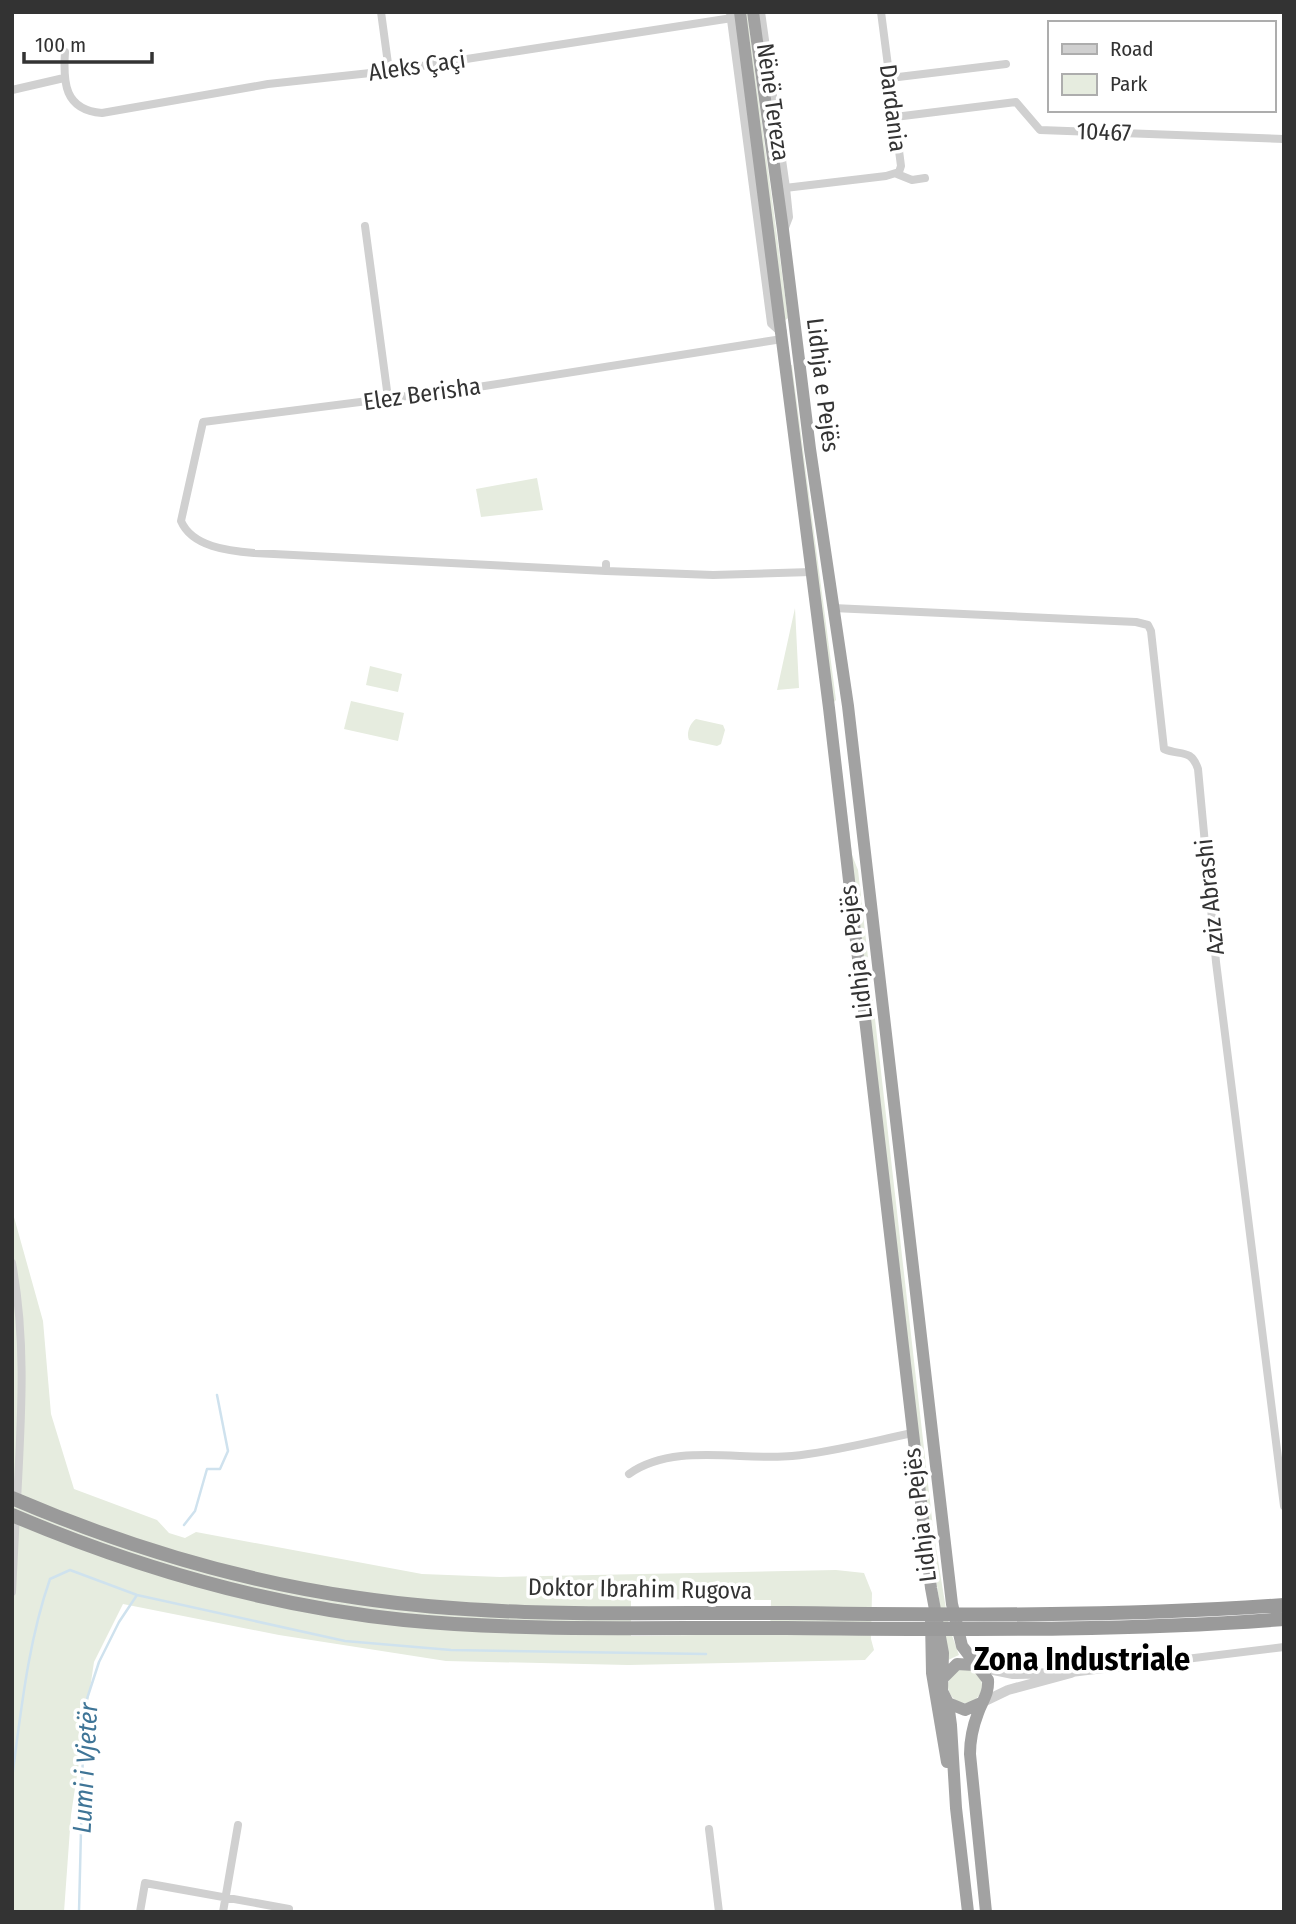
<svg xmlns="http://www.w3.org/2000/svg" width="1296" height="1924" viewBox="0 0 1296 1924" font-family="'Fira Sans Condensed',sans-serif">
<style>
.green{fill:#e6ecdf;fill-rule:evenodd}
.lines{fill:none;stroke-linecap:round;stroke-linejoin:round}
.stream{stroke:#cfe2ee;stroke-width:2.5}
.minor{stroke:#d0d0d0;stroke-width:8}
.tertiary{stroke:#d0d0d0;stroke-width:10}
.trunk{stroke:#a2a2a2;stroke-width:12}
.motorway{stroke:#9a9a9a;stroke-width:14}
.labels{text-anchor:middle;stroke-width:7;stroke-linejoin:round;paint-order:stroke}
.street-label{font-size:24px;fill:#333;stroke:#fff}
.water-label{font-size:26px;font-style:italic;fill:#3f7597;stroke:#fff}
.district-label{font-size:32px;font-weight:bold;fill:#000;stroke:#fff}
</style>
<rect width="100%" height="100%" fill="#fff"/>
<path class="green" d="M743,12h4l41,306 -4,3z
M789,365h3l44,335 -4,4z
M537,478l6,32 -62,7 -5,-28z
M795,608l4,80 -22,2z
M370,666l32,8 -4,18 -32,-7z
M351,701l53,12 -6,28 -54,-12z
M696,719l27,6 2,5 -4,14 -4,2 -28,-6c-3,-7 1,-17 7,-21z
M838,739l14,116 6,15 76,666 15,91 10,28 -11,5 -16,-108z
M12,1210l31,111 8,93 23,75 83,31 12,13 16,5 11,-6 226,42 78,3 336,-7 28,3 8,20 -1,46 3,11 -9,10 -237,5 -182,-4 -167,-26 -156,-31 -29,58 -23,153 -7,97h-52zM631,1599l140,1 -1,34 -139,2z
M948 1686a17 17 0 1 1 34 0a17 17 0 1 1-34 0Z"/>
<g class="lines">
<path class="stream" d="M184,1525l11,-14 12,-42h13l8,-18 -11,-56
M12,1778c9,-67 16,-136 38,-199l20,-9 67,25 208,46 106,9 255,4
M79,1912l5,-204 15,-46 20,-40 18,-27"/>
<path class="minor" d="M381,12l8,59
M65,52c-2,30 -1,58 37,61l166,-29 121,-13 343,-53
M890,78l116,-14
M12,90l52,-12
M895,117l121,-15 24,28 244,9
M897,174l15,6 13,-2
M785,188l101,-12 13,-4 2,-6 -20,-154
M365,226l23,172
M606,564v7l107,4 98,-3
M606,571l-352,-18c-25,-2 -62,-6 -73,-32l22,-99 275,-35 304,-48
M833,608l303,14 12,3 3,6 13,118c16,7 27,-1 34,20l18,193 68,544
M12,1263c15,79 9,158 5,238
M629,1474c45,-32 112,-13 163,-18 41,-4 81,-15 121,-23
M12,1592l4,-78
M1071,1673l213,-26
M709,1829l10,83
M140,1912l5,-29 144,26
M223,1912l15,-87"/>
<path class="tertiary" d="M731,12l41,311 10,9
M760,12l25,176 3,29 -5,13
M979,1667l34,7 47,-1
M983,1702l25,-12 63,-17"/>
<path class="trunk" d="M740,12l89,696 102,880 12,65 -1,38 6,12 3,22 5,83 12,104
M753,12l30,218 27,219 38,257 104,898 10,42 26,34c1,14 -6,21 -10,33 -5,13 -8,26 -8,41l16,158
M931,1620l1,53 15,89
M944,1677l13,-13 17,1
M948,1703l17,7 16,-7"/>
<path class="motorway" d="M12,1498c112,48 227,83 347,100 141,21 285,14 427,15 165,2 333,4 498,-8
M12,1515c125,53 257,91 392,105 126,12 255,7 382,8 165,1 333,4 498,-9"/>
</g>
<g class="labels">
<g class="street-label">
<text transform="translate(417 66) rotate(-8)" y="8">Aleks Çaçi</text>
<text transform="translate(773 102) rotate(82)" y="8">Nënë Tereza</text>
<text transform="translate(893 108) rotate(83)" y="8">Dardania</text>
<text transform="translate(1104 132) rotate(2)" y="8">10467</text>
<text transform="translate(823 385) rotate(83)" y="8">Lidhja e Pejës</text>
<text transform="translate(422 394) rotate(-8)" y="8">Elez Berisha</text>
<text transform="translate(1210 897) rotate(-96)" y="8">Aziz Abrashi</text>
<text transform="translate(856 952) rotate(-97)" y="8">Lidhja e Pejës</text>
<text transform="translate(920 1515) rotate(-97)" y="8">Lidhja e Pejës</text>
<text transform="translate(640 1589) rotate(1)" y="8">Doktor Ibrahim Rugova</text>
</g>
<g class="water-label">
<text transform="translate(85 1768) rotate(-87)" y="9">Lumi i Vjetër</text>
</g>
<g class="district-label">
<text x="1082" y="1670">Zona Industriale</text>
</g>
</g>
<rect width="1296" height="1924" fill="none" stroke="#333333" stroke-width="28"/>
<rect x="1048" y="21" width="228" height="91" fill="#ffffff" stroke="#adadad" stroke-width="2"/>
<rect x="1062" y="44" width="35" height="10" fill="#d0d0d0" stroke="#adadad" stroke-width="2"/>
<text x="1110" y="56" font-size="21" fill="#333333">Road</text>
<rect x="1062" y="74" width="35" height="21" fill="#e6ecdf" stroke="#adadad" stroke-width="2"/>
<text x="1110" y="91" font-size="21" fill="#333333">Park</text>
<path d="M24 52v10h128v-10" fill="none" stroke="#333333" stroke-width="3.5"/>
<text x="35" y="52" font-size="21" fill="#333333" stroke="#ffffff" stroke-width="5" paint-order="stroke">100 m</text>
</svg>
